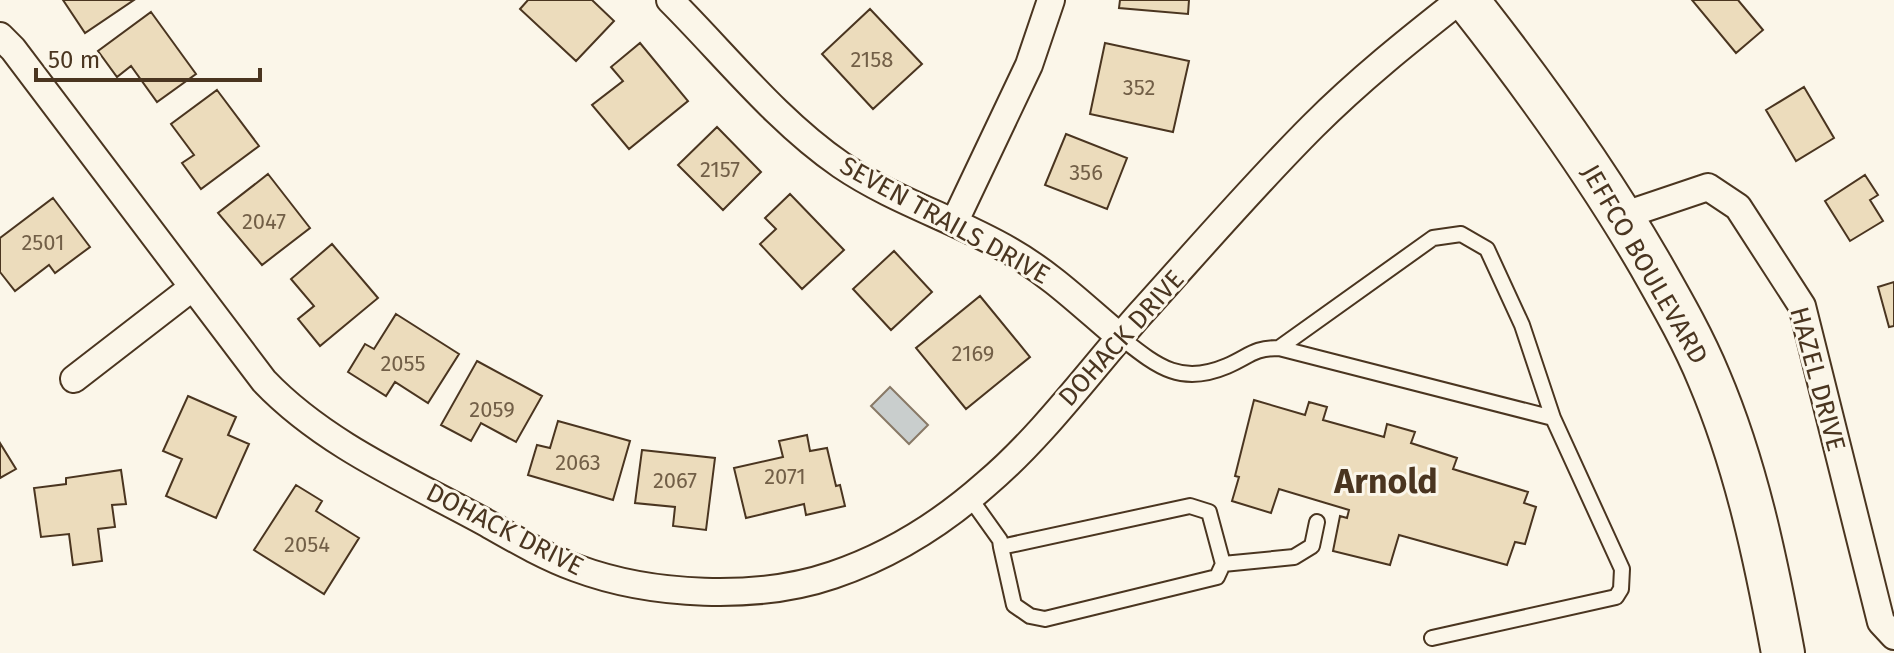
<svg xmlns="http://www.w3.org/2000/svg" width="1894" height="653" viewBox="0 0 1894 653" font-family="'Fira Sans',sans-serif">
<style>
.water{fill:#c9cecd;stroke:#887966;stroke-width:2}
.building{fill:#ecdcbc;stroke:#4a3520;stroke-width:2}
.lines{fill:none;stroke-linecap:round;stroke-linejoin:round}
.service-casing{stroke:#4a3520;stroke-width:18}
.minor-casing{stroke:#4a3520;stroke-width:30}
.primary-casing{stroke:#4a3520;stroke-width:46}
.service{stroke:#fbf6e9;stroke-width:14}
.minor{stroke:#fbf6e9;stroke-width:26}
.primary{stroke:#fbf6e9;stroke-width:42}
.labels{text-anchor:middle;stroke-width:6;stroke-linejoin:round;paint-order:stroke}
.number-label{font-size:22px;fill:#725f47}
.street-label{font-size:26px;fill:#4a3520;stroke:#fbf6e9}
.district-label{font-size:34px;font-weight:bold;fill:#4a3520;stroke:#fbf6e9}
</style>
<rect width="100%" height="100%" fill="#fbf6e9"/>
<path class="water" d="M890,387l38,38 -19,19 -38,-38z"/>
<path class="building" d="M63,0h71l-49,33z
M528,0h64l22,21 -38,40 -56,-52z
M1120,0h69l-1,14 -69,-6z
M1692,0h46l25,30 -27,23z
M870,9l52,55 -49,45 -51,-55z
M151,12l45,62 -39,28 -26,-36 -14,11 -19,-26z
M640,43l48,58 -59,48 -37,-44 31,-24 -12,-14z
M1105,43l84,18 -16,71 -83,-18z
M1804,87l30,51 -38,23 -30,-51z
M217,90l42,56 -58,43 -19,-26 12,-8 -23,-31z
M717,127l44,45 -38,38 -45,-45z
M1066,134l61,24 -20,51 -62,-24z
M268,174l42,54 -48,37 -44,-52z
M1865,175l13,20 -8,5 13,21 -33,20 -25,-40z
M790,194l54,56 -42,39 -42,-45 16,-15 -11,-11z
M53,198l37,49 -35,26 -6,-8 -34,26 -15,-19v-34z
M332,244l46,54 -58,48 -22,-27 16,-13 -23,-27z
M894,251l38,41 -41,38 -38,-41z
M1894,282v44l-5,1 -11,-40z
M980,296l50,61 -64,52 -50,-61z
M396,314l63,40 -31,49 -33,-21 -9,14 -38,-24 17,-28 9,5z
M477,361l65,35 -26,46 -35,-19 -10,18 -30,-16z
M188,396l48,21 -8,18 21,9 -33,74 -50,-22 16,-37 -19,-8z
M1254,400l51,15 4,-13 18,5 -4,13 61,17 3,-13 28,8 -4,11 46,15 -4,11 75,23 -4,11 12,4 -11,37 -10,-2 -8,23 -108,-30 -9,30 -57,-14 7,-35 7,2 2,-8 -70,-21 -8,24 -39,-12 7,-24 -4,-1z
M558,421l72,20 -17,59 -85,-25 9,-30 13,3z
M807,435l3,16 17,-3 9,38 4,-1 5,21 -39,9 -2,-11 -58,14 -12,-50 49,-11 -4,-16z
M0,443l16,26 -16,9z
M642,450l73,8 -9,72 -33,-4 2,-19 -40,-4z
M121,470l5,34 -14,1 3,22 -17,2 4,32 -29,4 -4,-31 -28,3 -7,-49 32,-4v-6z
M296,485l26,16 -6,10 43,27 -35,56 -70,-44z"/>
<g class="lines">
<defs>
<path id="service" d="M1120,337c37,29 60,49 107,29 23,-10 26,-18 52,-18l274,70 69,151 -1,20 -5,8 -184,41
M1279,348l154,-110 28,-4 26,15 35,76 31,93
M970,498l30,42 1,7 13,58 16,11 15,3 172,-42 6,-13 -14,-52 -19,-6 -189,41
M1223,564l71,-7 18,-11 5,-24"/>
<path id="minor" d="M670,0c55,55 107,121 171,165 53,36 114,54 169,86 42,24 74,56 110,86
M0,36l13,13 251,332c60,63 144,99 219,140 30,17 60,35 93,47 75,28 181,33 257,7 56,-19 109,-52 153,-91 56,-47 106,-116 155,-171 57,-63 112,-127 172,-187 46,-46 96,-86 147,-126
M1622,216l86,-29 30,20 64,99 79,316 13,14
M954,223l75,-158 22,-65
M74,379l119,-92"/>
<path id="primary" d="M1467,0c67,85 129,171 183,264 21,37 43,75 59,114 37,87 57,182 74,275"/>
</defs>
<use href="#service" class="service-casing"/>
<use href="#minor" class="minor-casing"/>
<use href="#primary" class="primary-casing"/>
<use href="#service" class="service"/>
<use href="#minor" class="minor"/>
<use href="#primary" class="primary"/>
</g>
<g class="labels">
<g class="number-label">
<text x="872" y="67">2158</text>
<text x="1139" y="95">352</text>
<text x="720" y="177">2157</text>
<text x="1086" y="180">356</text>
<text x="264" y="229">2047</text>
<text x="43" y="250">2501</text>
<text x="973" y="361">2169</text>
<text x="403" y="371">2055</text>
<text x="492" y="417">2059</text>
<text x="578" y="470">2063</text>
<text x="785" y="484">2071</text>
<text x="675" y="488">2067</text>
<text x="307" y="552">2054</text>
</g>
<g class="street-label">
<text transform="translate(945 220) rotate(29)" y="9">SEVEN TRAILS DRIVE</text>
<text transform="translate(1645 264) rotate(60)" y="9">JEFFCO BOULEVARD</text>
<text transform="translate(1121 338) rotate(-48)" y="9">DOHACK DRIVE</text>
<text transform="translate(1818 379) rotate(75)" y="9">HAZEL DRIVE</text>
<text transform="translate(505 529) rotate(27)" y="9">DOHACK DRIVE</text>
</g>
<g class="district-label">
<text x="1386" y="493">Arnold</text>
</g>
</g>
<path d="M36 68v12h224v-12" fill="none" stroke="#4a3520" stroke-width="4"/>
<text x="48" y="68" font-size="24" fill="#4a3520" stroke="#fbf6e9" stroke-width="6" paint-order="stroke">50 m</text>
</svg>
